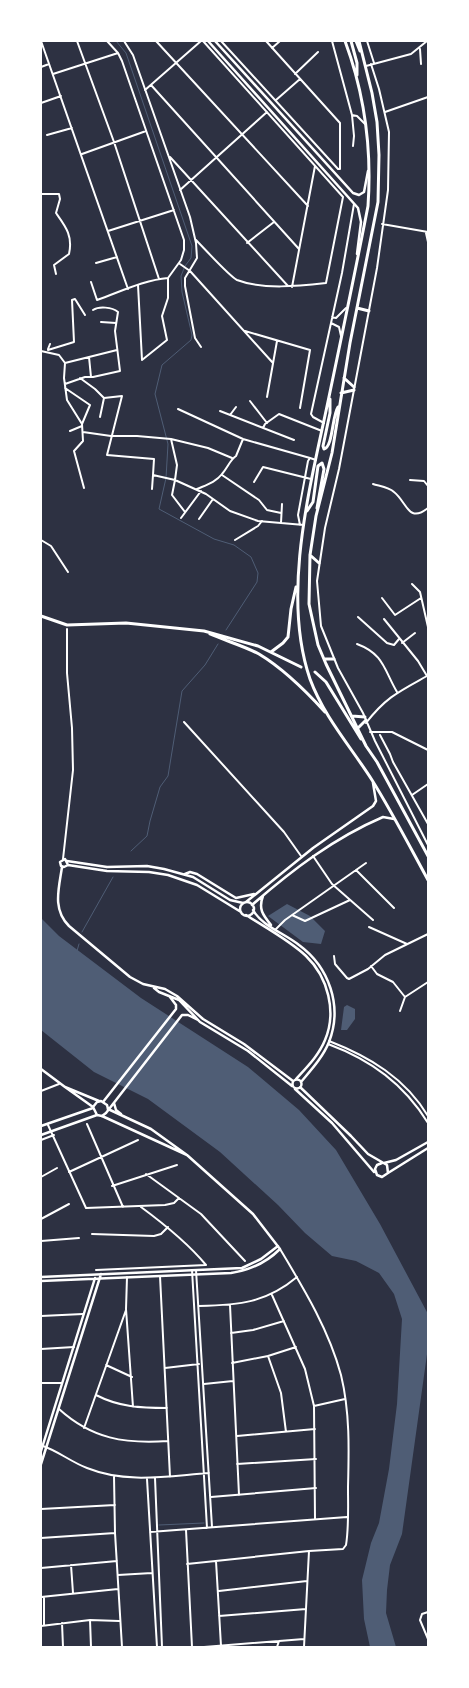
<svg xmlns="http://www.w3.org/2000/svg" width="469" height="1688" viewBox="0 0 469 1688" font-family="'Archivo Narrow',sans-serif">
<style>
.water{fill:#4f5d75}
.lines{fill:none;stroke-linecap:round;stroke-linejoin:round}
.stream{stroke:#4f5d75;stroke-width:1}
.minor{stroke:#fff;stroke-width:2}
.tertiary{stroke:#fff;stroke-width:2.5}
.secondary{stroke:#fff;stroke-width:2.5}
.trunk{stroke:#fff;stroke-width:3}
</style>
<rect width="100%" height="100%" fill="#2d3142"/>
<path class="water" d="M287,904l23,12 15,15 -4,13 -18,-2 -35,-26z
M41,918l18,18 82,62 107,69 51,43 37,40 44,74 48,90v33l-26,187 -12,31 -3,25 -1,23 10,34h-26l-6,-28 -2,-39 9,-37 8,-20 10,-54 8,-65 5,-85 -8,-25 -15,-21 -23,-12 -24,-5 -27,-23 -27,-28 -58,-53 -72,-53 -54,-27 -53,-42z
M347,1005l8,4v10l-8,11h-6l3,-23z"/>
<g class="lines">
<path class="stream" d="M116,41l10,12 66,193 -1,12 -6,8 -4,10 1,16 10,43 -1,5 -29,25 -7,29 13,50 -2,34 -7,31 55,30 20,6 17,12 7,16 -1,9 -31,48
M131,851l16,-15 3,-15 10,-34 8,-11 14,-85 23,-26 13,-21
M82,932l31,-55
M77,951l2,-7
M159,1525l45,-2"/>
<path class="minor" d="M41,41l87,248
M77,41l37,101 45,137
M107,41l11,12 4,8 62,179v10l-3,10 -13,18v20l-6,18 5,24 -25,20
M124,41l9,14 57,162 6,26 1,15 -12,20v8l10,52 6,9
M156,41l152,165
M221,41l117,128h2v-46l-74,-82
M332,41l20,74 2,21 -1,10
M367,41l7,22
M272,48l8,-7
M420,49l1,15
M371,64l8,25 10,43 -1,58 -11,78 -38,201 -14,59 -8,53 4,45 17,42 25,45 12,28 53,104
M366,66l45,-12 16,-13
M41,67l8,-3
M53,74l65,-21
M295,74l23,-22
M151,85l148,164
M145,90l56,-49
M276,100l24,-21
M41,103l20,-7
M385,112l43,-15
M352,115l5,1 8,8
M47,135l25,-7
M82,154l64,-23
M170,157l118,129
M180,190l87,-78
M41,194h18l1,5 -4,14c10,14 17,23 13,41l-15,11 2,9
M382,224l46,8
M108,231l66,-21
M426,233l2,9
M195,239c8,8 34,37 42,41 26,10 62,6 89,3l17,-86 -140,-156
M247,243l27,-21
M96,263l21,-6
M180,264l10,7 83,92
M91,282l6,18c23,-8 47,-20 71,-22
M138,285l4,75
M292,287l23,-121
M332,317l4,1 10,-10
M101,322l15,1
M331,323l8,4 2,9
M245,331l65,19 -10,58
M48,349l2,-5
M48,350l26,-8 -2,-42 3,-1 10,16
M41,351l18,4 6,8 52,-13
M89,357l2,20
M65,363l-1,15 3,22 15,24 1,17 -9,10 10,37
M80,378l15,11 9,9 -4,19
M65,384l20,-7h8l27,-6 -5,-40 3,-19c-6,-5 -19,-6 -25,-2
M65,388l25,17 -8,19
M267,397l10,-56
M104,398l18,-2 -15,59 47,4 -1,16
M250,401l17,22
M178,409l65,30 67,19
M220,411l74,29
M230,415l6,-8
M324,423l-11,-6 -2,-3 31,-141 12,-69
M263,428l2,-4 14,-10 43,17
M70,431l12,-5
M83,432l28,4h26l34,3 6,26 -2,15 -22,-5 -1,14
M171,439l37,9 24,10
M222,475l37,25 8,10 14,3
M410,480l14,1 4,5
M254,482l9,-15 48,12
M373,484c6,2 16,3 21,8 13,10 14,32 34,16
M197,489c9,-4 19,-7 25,-15 6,-7 8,-14 14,-18l7,-17
M185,512l-13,-17 3,-15 31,14 24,17 28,10 46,4
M181,518l20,-27
M199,519l14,-20
M281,523l1,-19
M300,525l-2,-10 10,-54 2,-3 6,2
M41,540l10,6 17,26
M235,540l23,-14 4,-5
M412,584l8,8 8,35
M382,598l13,17 26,-17
M358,617l29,26 7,2 5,-6
M402,643l13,-10
M357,644c27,10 27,26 40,48
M184,722l100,110 17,24
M366,723c20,-26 34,-32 61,-47l-9,-15 -34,-42
M370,732h22l36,18
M380,735l10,19 3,8 35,62
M412,795l16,-11
M313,856l19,28 41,36
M63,859l10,-89 -1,-42 -5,-55v-44
M356,870l38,38
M292,915l13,6 45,-21
M369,927l38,17
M276,929l9,-9 81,-57
M334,956l1,8 12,14 2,1 19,-10 17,-14 43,-21
M371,966l6,8 16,8 12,15 23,-15
M400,1011l5,-14
M329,1041c41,16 76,37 99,75
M328,1044c43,16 76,40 100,79
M41,1091l18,-7
M87,1124l36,83
M48,1125l38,83 79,-3 9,-2 5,-5
M41,1140l13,-5
M69,1172l69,-32
M146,1174l55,40 44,47
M41,1177l16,-9
M112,1186l65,-21
M141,1207c23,17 46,35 65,58
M41,1219l28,-15
M92,1234l62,2 7,-2 7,-7
M41,1241l38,-3
M280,1249c24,40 49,81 61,126 9,37 8,75 7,112 0,20 1,40 -2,58l-3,4 -34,2 -5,96
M96,1270l110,-5
M192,1270l15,258
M196,1270l16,257
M160,1276l10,201
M127,1277l-1,32 7,98
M272,1295l33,74 9,37 1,113
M230,1305l9,190
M199,1306c40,-1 67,-3 98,-29
M41,1316l42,-2
M231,1333l22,-3 31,-9
M41,1349l33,-2
M268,1356l13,37 5,39
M232,1363l36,-7 28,-9
M106,1365l26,12
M165,1368l34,-4
M41,1383h21
M204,1384l29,-3
M96,1395c23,12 45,13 71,13
M314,1406l31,-7
M59,1409c33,30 66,35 109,32
M84,1428l42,-118
M237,1436l78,-7
M43,1446c15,5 28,16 44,22 40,16 80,8 122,5
M237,1464l79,-5
M114,1476l1,57 7,114
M155,1478l7,169
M147,1479l10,168
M211,1497l105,-9
M41,1509l74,-4
M186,1530l6,117
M150,1532l197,-15
M41,1538l74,-5
M216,1561l5,85
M187,1564l122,-13
M71,1565l2,28
M41,1568l76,-7
M118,1575l34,-2
M219,1591l88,-10
M41,1597l77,-8
M44,1597v28
M428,1612l-6,2 -2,6 8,19
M219,1616l87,-7
M90,1620l1,27
M62,1623l1,24
M41,1626l49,-6 29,1
M204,1647l100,-8
M277,1647l2,-6"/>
<path class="tertiary" d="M208,41l150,167 3,14 -4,32
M215,41l138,152 6,2 5,-3 4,-21
M41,1069l24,18
M93,1107l-28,-20 34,14
M102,1116l85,39 -36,-26 -43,-20
M41,1277l201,-9 19,-9 17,-13
M41,1281l190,-8c20,-3 35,-10 49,-24l-27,-35 -66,-59
M41,1451l54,-173
M41,1464l60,-190"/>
<path class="secondary" d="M67,861l40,6 40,-1 17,3 29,8 37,23 13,3
M68,865l-3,-6 -5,3 1,4 3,1 4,-2 39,6 42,1 19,3 29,10 44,27
M62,867c-3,21 -10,42 7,59l61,51 13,7 22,5 12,7 26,23 41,25 49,37
M185,874l5,-2 7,2 39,24 18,-4
M263,896c-5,13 0,19 8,29
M246,902l67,-54 60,-42 3,-5 -3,-18
M240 909a7 7 0 1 1 14 0a7 7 0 1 1-14 0Z
M252,905c40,-35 82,-67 131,-88l11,2
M253,910c9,16 31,23 46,35 30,22 44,61 30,97 -6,15 -18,28 -28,40
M246,915c20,13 43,25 60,41 22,21 31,56 19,84 -6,15 -18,27 -29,39
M154,988l5,4 20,8 21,22 48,29 44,35
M292.5 1084a4.5 4.5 0 1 1 9 0a4.5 4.5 0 1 1-9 0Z
M300,1087l51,49 17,18 19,11 1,8 -6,4 -5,-2 -2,-6 2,-4 5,-2
M295,1089l37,34 42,49
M103,1102l73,-93v-4l-6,-8
M114,1103l2,7 5,4
M108,1109l-1,-4 -6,-4 -4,1 -4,5 4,8 5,1 4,-3 76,-98h6l10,5
M41,1126l52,-18
M41,1135l56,-20
M384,1163l12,-3 32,-18
M388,1173l40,-25"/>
<path class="trunk" d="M345,41c20,54 27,108 23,165 -12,62 -25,124 -38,186 -18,88 -50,200 -20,287 14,38 41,68 62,101 20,32 38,67 56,100
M351,41l6,22v12
M356,41l4,10
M359,41l13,52 5,29 2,33 -1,47 -28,141 -18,110 -16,63 -6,39 -1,49 9,41 8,19 40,82 11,16 51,94
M357,308l12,3
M344,378l10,9
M341,393l13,-3
M330,399v14l-7,33 1,3c9,-2 8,-33 14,-42
M307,511l6,-9 5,-36 4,-3 2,6 -7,39
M310,555l9,8
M41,616l26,9 59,-2 78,8 54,15 43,21
M210,634c16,7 34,12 49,20 25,15 46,36 66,58
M271,652l12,-9 5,-6 3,-28 5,-22
M324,659h10
M315,672l11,10 35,57
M352,716l13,1
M358,728l8,-8"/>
</g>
<rect width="469" height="1688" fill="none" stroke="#ffffff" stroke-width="84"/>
</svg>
